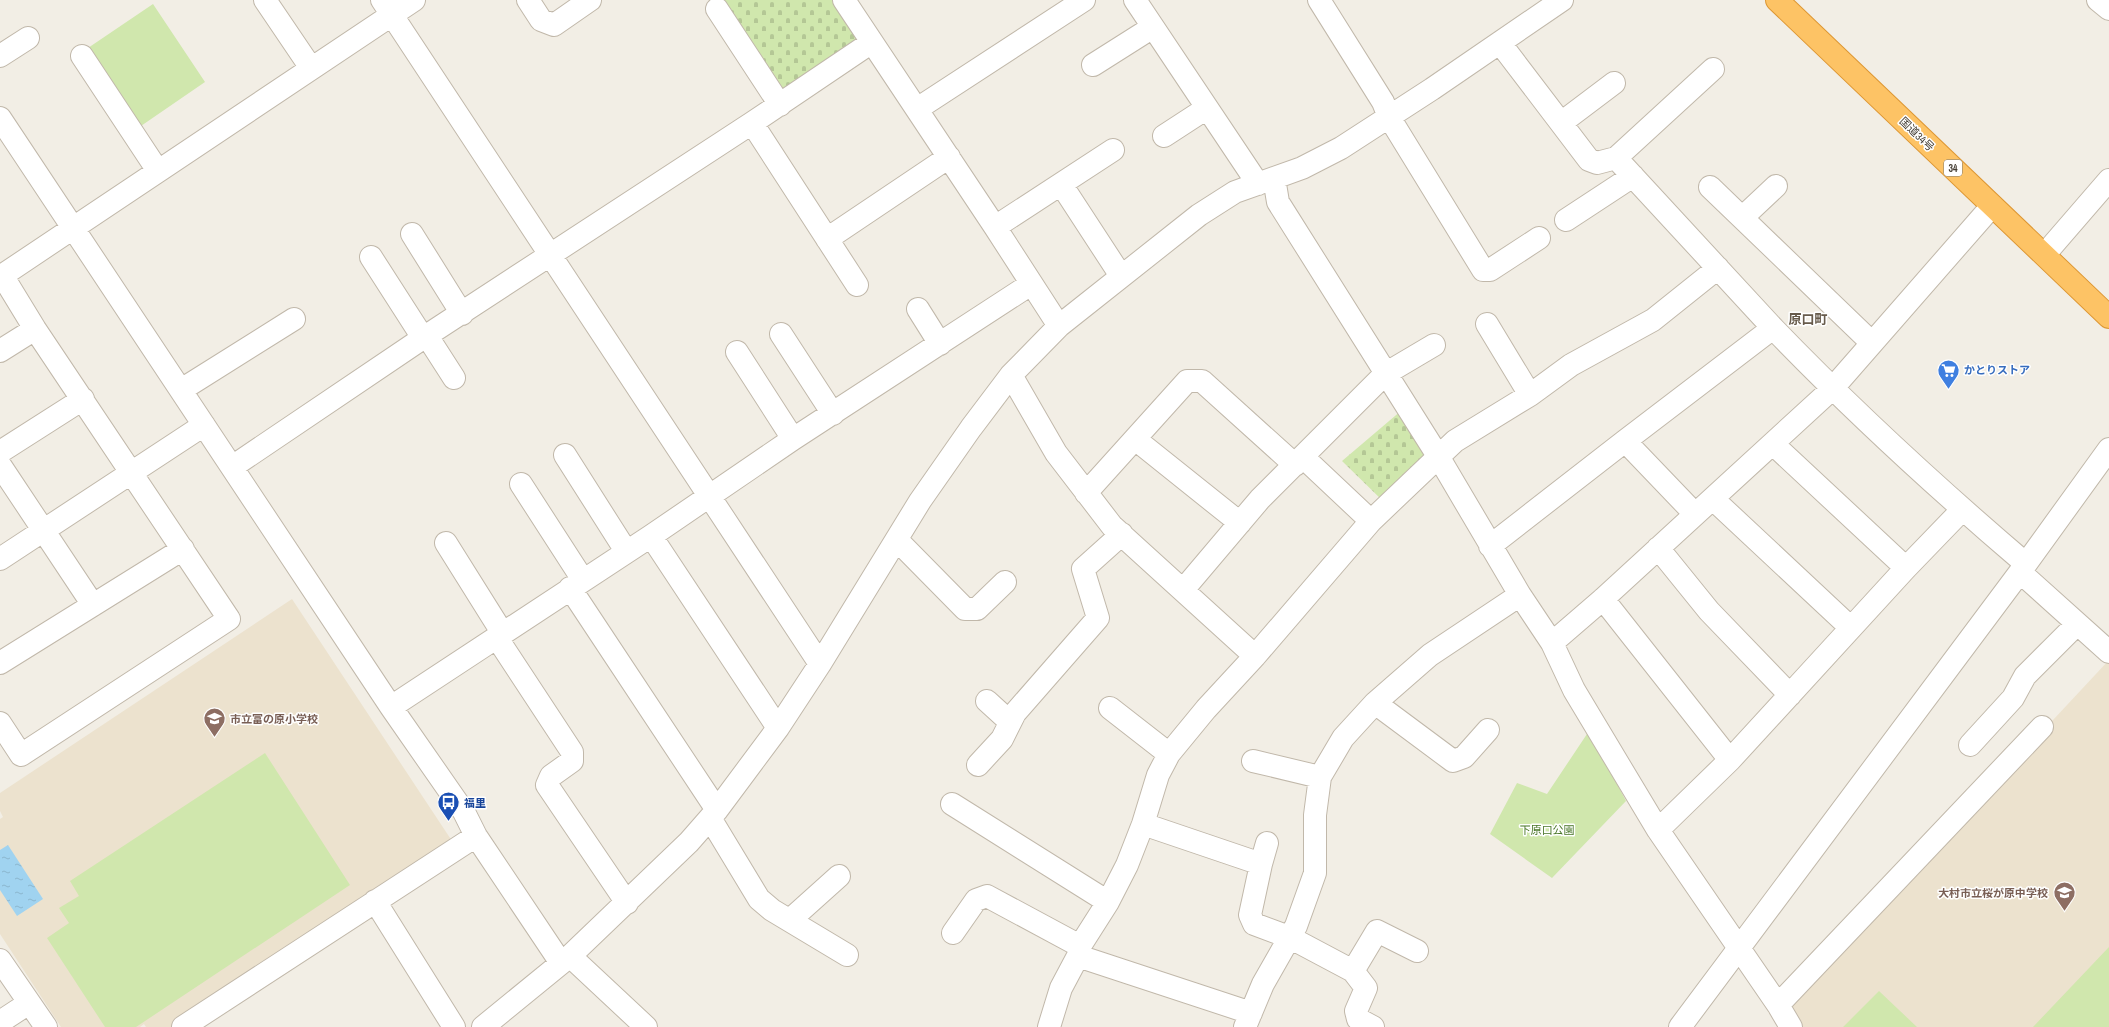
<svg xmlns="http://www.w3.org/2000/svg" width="2109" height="1027" viewBox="0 0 2109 1027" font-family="'Archivo Narrow','Noto Sans JP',sans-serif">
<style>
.education{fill:#ece2ce}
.green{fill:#d0e7ad}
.cemetery{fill:url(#cemetery-stones)}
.water{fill:url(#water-ripples)}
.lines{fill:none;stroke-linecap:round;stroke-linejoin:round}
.minor-casing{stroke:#c1b8aa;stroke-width:24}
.highway-casing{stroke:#dd9734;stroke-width:24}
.minor{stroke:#fff;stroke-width:22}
.highway{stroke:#fdc365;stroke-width:22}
.labels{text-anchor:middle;stroke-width:3;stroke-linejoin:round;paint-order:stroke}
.shield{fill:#fff;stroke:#7d7871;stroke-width:1}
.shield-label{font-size:10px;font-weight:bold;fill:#453e34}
.street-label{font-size:11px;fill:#453e34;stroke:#fff}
.shop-label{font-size:11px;font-weight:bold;fill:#366cbe;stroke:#fff;text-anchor:start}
.education-label{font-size:11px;font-weight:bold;fill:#785e54;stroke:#fff;text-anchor:start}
.transit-label{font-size:11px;font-weight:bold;fill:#164399;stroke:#fff;text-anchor:start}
.park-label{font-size:11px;fill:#497628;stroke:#fff}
.quarter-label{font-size:13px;font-weight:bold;fill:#675b4c;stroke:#fff}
</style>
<defs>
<pattern id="cemetery-stones" width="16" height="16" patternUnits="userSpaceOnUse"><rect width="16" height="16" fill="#d0e7ad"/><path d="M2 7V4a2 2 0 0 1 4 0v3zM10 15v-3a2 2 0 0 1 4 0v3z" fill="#b4c795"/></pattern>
<pattern id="water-ripples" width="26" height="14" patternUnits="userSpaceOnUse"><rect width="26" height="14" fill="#a0d3f0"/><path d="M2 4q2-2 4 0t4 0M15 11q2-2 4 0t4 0" fill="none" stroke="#8bb6ce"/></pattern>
</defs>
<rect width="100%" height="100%" fill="#f2eee5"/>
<path class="education" d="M292,599l162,245 -278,183h-30l-2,-3 -4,3h-79l-61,-93v-115l3,-2 -3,-6v-18z
M2109,660v367h-306l-14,-24z"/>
<path class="green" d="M153,4l52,78 -67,46 -53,-78z
M1589,731l37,70 -74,77 -62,-44 27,-51 30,11z
M265,753l85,132 -214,142h-31l-58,-89 22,-15 -10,-15 20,-12 -9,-15z
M2109,947v80h-76z
M1879,991l38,36h-74z"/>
<path class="cemetery" d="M716,0h117l25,38 -77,59z
M1402,410l28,49 -45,44 -43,-42z"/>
<path class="water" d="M8,845l35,54 -26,17 -17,-26v-40z"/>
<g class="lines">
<defs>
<path id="minor" d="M265,0l46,68
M382,0l438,664
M528,0l13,20 13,5 36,-25
M844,0l151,227 64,99
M1135,0l123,184
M1319,0l64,102 6,15 94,153h7l49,-32
M2098,0l11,9
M717,9l63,96
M1500,43l89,117 8,3 19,-5 97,-89
M0,56l28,-18
M82,56l76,115
M1093,65l60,-38
M917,109l167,-109
M0,118l391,589 73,105 12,24 85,127
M752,123l105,162
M1561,123l53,-40
M1164,136l43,-28
M1616,158l157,170
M1274,178l4,24 160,254 82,139 32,48 22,47 84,140 120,175 13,22
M1061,184l60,92
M1710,187l162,156
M1743,217l33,-31
M1566,220l67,-44
M995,227l118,-77
M412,234l50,80
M827,239l122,-82
M2045,254l64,-74
M371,257l52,81
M0,277l414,-277
M918,309l22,35
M1487,324l43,71
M781,334l52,80
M427,336l27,42
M0,351l35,-22
M737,352l56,87
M1011,375l45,78 56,73 143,130
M181,390l113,-71
M1135,439l105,84
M1625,441l70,73
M1773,444l133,124
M0,452l83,-53
M565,455l61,96
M1303,457l68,64
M0,465l93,140
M232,467l191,-129 329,-215 120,-81
M521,484l62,96
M1086,493l101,-112h15l93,84
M1713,499l138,129
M651,536l127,192
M897,540l68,69h12l28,-27
M446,543l57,91
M1490,546l135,-105 148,-113c80,83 165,161 253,236
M1658,548l51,63 81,84
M0,559l204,-134
M2020,572l89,80
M570,588l147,222
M1183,590l77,-91 125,-125 49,-29
M1603,599l127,161
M497,638l75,114v9l-21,15 -4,9 80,118
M1552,643l51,-44 229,-210 160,-183
M0,663l183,-114
M987,701l23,21
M1375,703l78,58 11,-4 24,-27
M391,707l260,-171 142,-97 238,-155
M1110,708l59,46
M0,723l21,32 208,-136 -194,-290 -33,-54
M1970,745l43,-47 12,-22 52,-52
M1253,761l67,16
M978,765l24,-26 13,-26 83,-95 -15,-49 39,-35
M952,804l156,98
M710,818l49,81 13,11 75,45
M1143,824l118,40 -11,51 4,9 35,13 64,34 24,-40 40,20
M1658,830l72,-70 176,-192 56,-58
M1261,864l6,-21
M375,901l79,126
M790,920l49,-44
M953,933l23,-33 11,-4 93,50
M570,956l76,71
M1078,956l173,57
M0,960l46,67
M1353,971l13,17 -10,23 2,8 15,8
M1778,1005l264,-278
M0,1022l29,-19
M183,1027l293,-191
M483,1027l87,-71 119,-114 28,-32 61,-82 42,-64 100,-163 51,-73 40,-53 48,-49 140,-111 36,-23 67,-24 39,-20 91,-59 130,-89
M1049,1027l12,-39 17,-32 2,-10 28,-44 19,-37 16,-41 15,-49 11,-21 37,-45 49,-53 116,-135 84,-80 75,-46 41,-30 82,-45 65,-52
M1245,1027l18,-43 33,-58 19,-53v-58l5,-38 23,-39 32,-35 55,-48 90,-60
M1680,1027l340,-455 89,-123"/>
<path id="highway" d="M1777,0l332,317"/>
</defs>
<use href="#minor" class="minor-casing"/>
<use href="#highway" class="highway-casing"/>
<use href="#minor" class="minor"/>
<use href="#highway" class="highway"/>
</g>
<defs>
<symbol id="supermarket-pin" viewBox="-11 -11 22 30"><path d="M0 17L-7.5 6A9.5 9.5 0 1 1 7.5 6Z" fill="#3f7fe0" stroke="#fff"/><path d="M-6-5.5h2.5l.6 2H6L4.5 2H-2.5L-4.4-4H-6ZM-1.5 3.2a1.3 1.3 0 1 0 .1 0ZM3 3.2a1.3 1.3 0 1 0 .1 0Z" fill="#fff"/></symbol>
<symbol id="school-pin" viewBox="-11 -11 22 30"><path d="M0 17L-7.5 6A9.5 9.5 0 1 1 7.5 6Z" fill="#8d6e63" stroke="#fff"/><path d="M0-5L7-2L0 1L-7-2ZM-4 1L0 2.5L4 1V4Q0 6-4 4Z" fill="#fff"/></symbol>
<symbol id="bus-pin" viewBox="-11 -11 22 30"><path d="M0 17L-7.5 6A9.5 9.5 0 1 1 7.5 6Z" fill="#1a4fb4" stroke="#fff"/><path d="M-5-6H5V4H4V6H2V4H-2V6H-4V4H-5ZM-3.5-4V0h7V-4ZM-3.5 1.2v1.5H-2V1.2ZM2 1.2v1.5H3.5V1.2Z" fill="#fff"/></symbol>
</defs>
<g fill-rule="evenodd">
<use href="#supermarket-pin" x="1936" y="358" width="25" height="34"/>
<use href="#school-pin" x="202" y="706" width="25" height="34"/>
<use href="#bus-pin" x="436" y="790" width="25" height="34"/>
<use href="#school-pin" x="2052" y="880" width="25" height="34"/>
</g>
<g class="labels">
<rect class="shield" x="1944" y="160" width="18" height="16" rx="3"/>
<g class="shield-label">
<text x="1953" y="172">34</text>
</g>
<g class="street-label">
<text transform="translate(1917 134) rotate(44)" y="4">国道34号</text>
</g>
<g class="shop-label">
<text x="1964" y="374">かとりストア</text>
</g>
<g class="education-label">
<text x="230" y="723">市立富の原小学校</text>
<text x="2048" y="897" text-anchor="end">大村市立桜が原中学校</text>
</g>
<g class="transit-label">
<text x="464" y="807">福里</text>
</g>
<g class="park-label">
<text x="1547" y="834">下原口公園</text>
</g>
<g class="quarter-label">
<text x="1808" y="324">原口町</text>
</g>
</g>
</svg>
